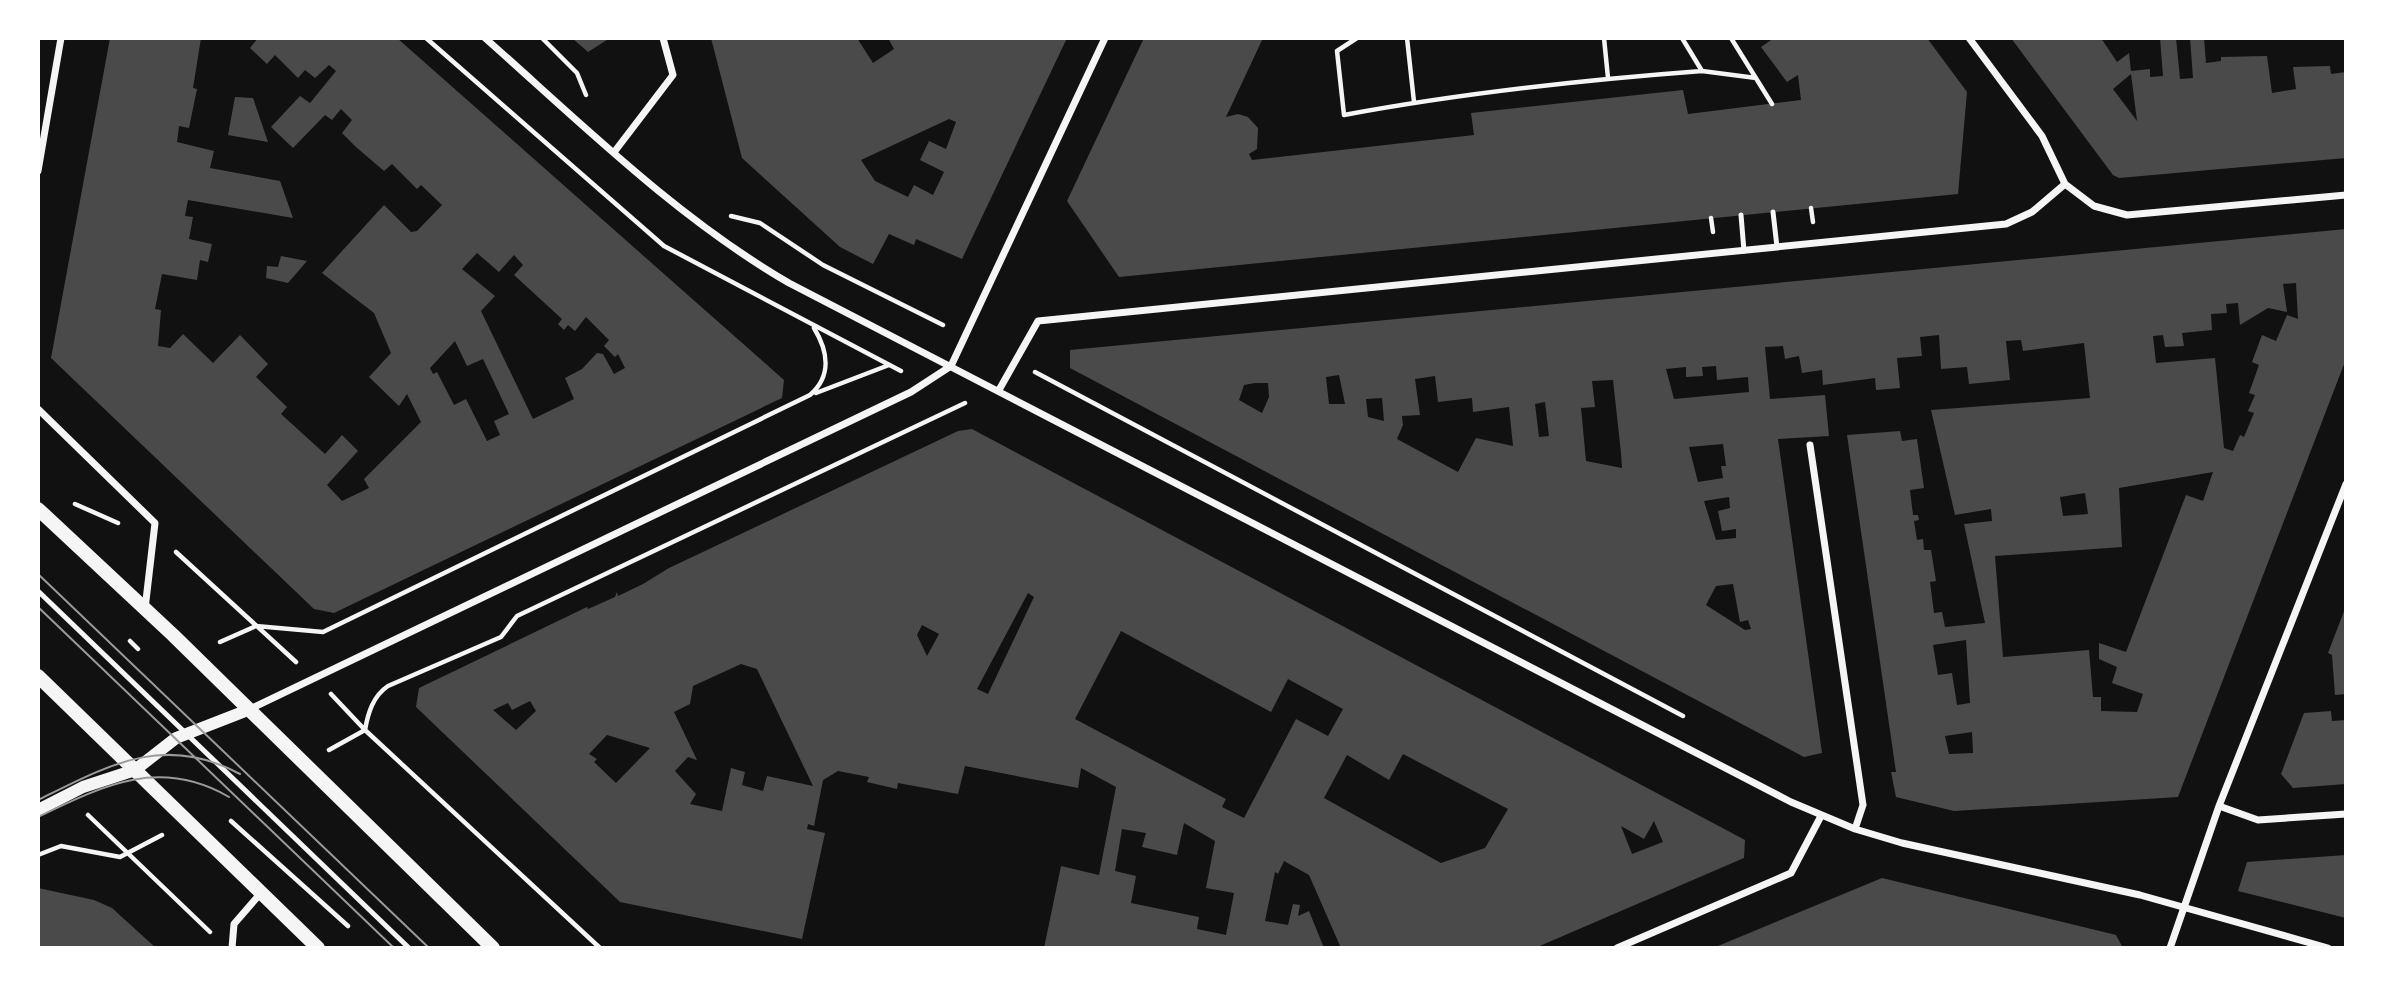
<svg xmlns="http://www.w3.org/2000/svg" width="2384" height="986" viewBox="0 0 2384 986" font-family="Lora,serif">
<style>
.building{fill:#4a4a4a;fill-rule:evenodd}
.lines{fill:none;stroke-linecap:round;stroke-linejoin:round}
.path{stroke:#f5f5f5;stroke-width:4.5}
.service{stroke:#f5f5f5;stroke-width:5}
.minor{stroke:#f5f5f5;stroke-width:7}
.tertiary{stroke:#f5f5f5;stroke-width:12}
.secondary{stroke:#f5f5f5;stroke-width:14}
.tram{stroke:#9a9a9a;stroke-width:2}
</style>
<rect width="100%" height="100%" fill="#111"/>
<path class="building" d="M110,38h91l-8,50 4,1 -8,39 -10,-2 -2,16 37,9 -4,17 70,13 13,37 -105,-18 -3,16 8,1 -4,22 23,5 -4,18 -8,-2 -3,20 -35,-6 -7,35 6,1 -3,36 12,2 13,-14 30,29 27,-28 28,29 -12,13 31,30 -6,7 44,40 17,-19 16,16 -31,34 15,16 27,-13 -5,-9 57,-57 -14,-28 -8,12 -30,-29 22,-24 -17,-40 -52,-40 62,-68 27,27 6,-1 25,-26 -21,-20 -4,4 -25,-25 -8,7 -28,-24 -14,-14 10,-13 -11,-11 -9,11 -7,-5 -32,33 -22,-21 29,-31 10,7 26,-32 -7,-6 -14,13 -10,-8 -7,8 -23,-23 -8,9 -17,-16 8,-10h139l387,342 -2,18 -448,215 -20,-4 -263,-251zM477,253l22,19 15,-17 9,10 -9,10 48,44 -4,5 6,6 4,-5 7,6 11,-14 23,23 -5,6 11,11 3,-3 7,14 -11,6 -11,-20 -6,-1 -15,16 -17,9 9,21 -41,20 -52,-108 14,-15 -33,-27zM455,341l12,25 16,-7 26,55 -15,7 6,14 -13,6 -21,-42 -12,6 -17,-33 -4,2 -3,-6z
M572,38h38l-22,14z
M711,38h146l16,25 21,-14 -6,-11h179l-105,221 -46,-20 -2,6 -25,-11 -16,30 -33,-17 -98,-89zM949,119l7,3 -10,27 -17,-8 -9,19 24,12 -11,23 -19,-10 -6,12 -33,-16 -14,-21z
M1144,38h119l-37,79 12,-3 10,3 10,11 -1,21 -8,5 3,6 222,-25 -3,-22 212,-23 5,24 113,-14 -3,-25 -11,7 -26,-35 13,-9h153l40,54 -9,102 -839,83 -52,-76z
M2011,38h90l16,24 12,-9 2,18 19,-2v8l13,-1 -3,-38h16l4,41 13,-1 -3,-40h14l2,25 15,-2v-4l46,-1 5,37 24,-4 -3,-22 37,-1 1,8 15,-2v86l-227,20 -6,-3zM2131,74l6,47 -24,-32z
M235,97l18,1 15,44 -40,-7z
M2346,229v130l-168,438 -224,14 -58,-14 -5,-25h5l-49,-337 53,-4 2,10 15,-2 7,49 -14,2 3,25h5l1,5 -5,1 3,19 6,-1 1,11h7l5,31 -6,1 4,31 8,-1 3,15 40,-4 -21,-99 28,-3 -1,-12 -36,6 -24,-105 159,-12 -6,-55 -61,8 -2,-11 -15,1 4,39 -41,4 -2,-17 -26,2 -2,-34 -19,2 2,19 -25,2 3,30 -24,2 -1,-12 -52,7 -1,-15 -20,3 -3,-17 -14,3 -2,-13 -18,1 5,52 55,-4 4,41 -51,3 44,314 -18,4 -734,-389v-18zM2296,283l2,36 -11,-4 -11,26 -14,-6 -10,27 7,3 -10,28 6,2 -7,16 6,2 -10,24 -4,-2 -7,16 -9,-3 -9,-90 -59,5 -3,-27 10,-1 2,12 19,-1 -2,-13 30,-3 -1,-16 16,-1 -1,-9 12,-1 2,22 28,-17 19,4 -4,-28zM1716,366l1,14 31,-3 1,15 -75,7 -8,-30 20,-2v10l17,-1 -1,-9zM1339,375l6,29h-16l-3,-27zM1435,376l3,26 34,-4 1,14 36,-5 4,39 -37,-8 -18,34 -61,-33 6,-14 -1,-9 18,-1 -5,-36zM1613,380l8,73 1,15 -36,-7 -5,-53 14,-1 -3,-26zM1255,383h13l1,14 -7,16 -23,-13 5,-15zM1382,398l2,23 -16,-4 -2,-18zM1545,402l4,34 -10,1 -4,-33zM1723,444l3,22h-5l2,12 -25,4 -9,-35zM2213,472l-10,29 -17,-6 -60,157 -27,-9v16l18,8 -5,16 31,11 -6,18 -36,-1v-14h-8l-4,-47 -86,7 -8,-101 127,-9 -3,-59zM2085,493l3,21 -25,2 -3,-19zM1729,497l1,11 -12,3 4,20 14,-2v9l-20,2 -12,-39zM1733,584l7,38 8,-2 3,9 -6,1 -39,-25 10,-19zM1966,640l4,63 -13,2 -5,-32 -14,2 -5,-30zM1972,732l1,21 -24,1 -4,-18z
M281,256l26,5 -19,22 -22,-5 1,-12 11,1z
M972,429l773,411 -1,18 -209,90h-194l-32,-73 -25,-14 -6,13 -3,-2 -10,49 23,4 5,-21 7,1 -2,11 11,-5 15,37h-280l17,-82 38,9 17,-88 -35,-19 -3,20 -113,-22 -7,28 -60,-11 -1,6 -30,-7 2,-5 -31,-6 -15,9 -9,46 -6,-2 -1,5 18,4 -23,106 -182,-37 -204,-195 3,-19 168,-81 1,2 27,-12 2,-5 1,4 25,-12 26,-16 289,-137zM1028,593l6,4 -46,97 -11,-5zM922,625l17,9 -12,22 -10,-21zM1121,631l150,81 17,-33 55,30 -15,27 -32,-17 -52,99 -22,-11 4,-8 -151,-80zM741,664l16,5 56,117 -46,-10 -4,15 -21,-6 3,-13 -14,-4 -9,43 -32,-7 6,-10 -21,-23 13,-14 9,3 -23,-48 16,-8 3,-18zM530,701l6,10 -20,19 -23,-20 15,-7 4,7zM607,735l43,13 -34,35 -22,-21 3,-3 -8,-5zM1403,754l105,55 -23,39 -44,15 -117,-65 23,-43 42,25zM1654,821l9,21 -31,12 -11,-28 23,13zM1184,823l31,18 -9,47 28,5 -8,42 -29,-6 2,-12 -68,-14 5,-27 -21,-5 7,-42 24,4 -4,14 35,8z
M2346,606v88l-11,1 -3,-40 -4,-2z
M2331,711l1,10 14,-1v64l-53,4 -12,-14 23,-61z
M2346,855v63l-108,-27 9,-29z
M1882,878l234,57 7,13h-410z
M38,888l56,12 18,8 44,40h-118z"/>
<g class="lines">
<path class="path" d="M426,38l238,208 237,125
M542,38l35,35 9,22
M1357,38l-20,13 7,64c118,-22 238,-35 358,-44l-20,-33
M1407,38l7,64
M1604,38l4,40
M1731,38l41,66
M1702,71l54,7
M1811,208l2,14
M731,216l29,7 63,42 120,60
M1711,218l2,14
M1035,372l648,344
M816,393l73,-28
M75,504l43,19
M176,552l120,110
M130,641l8,8
M220,642l36,-16 67,6 487,-237c22,-19 18,-44 4,-67
M331,694l34,36 235,218
M329,750l36,-20c3,-17 8,-34 23,-44l113,-49 16,-21 448,-213
M88,815l122,117
M231,821l117,105
M38,855l23,-9 59,11 42,-22"/>
<path class="service" d="M1773,212l4,35
M1741,215l3,36
M38,591l371,357"/>
<path class="minor" d="M485,38c97,86 192,180 304,245l1002,519 64,27 47,14 238,52 188,53
M1969,38l73,98 23,48 29,22 33,9 219,-20
M615,151l58,-76 -10,-37
M38,171l23,-133
M951,366l154,-328
M999,390l39,-69 968,-97 26,-12 33,-28
M38,409l117,114 -10,86
M1810,445l53,360 -8,24
M248,710l663,-318 40,-26
M2219,806l39,14 88,-6
M232,948l2,-24 26,-30
M1617,948l174,-75 30,-57
M2170,948l49,-142 127,-322"/>
<path class="tertiary" d="M38,810l45,-23 52,-17 41,-32 72,-28"/>
<path class="secondary" d="M38,509l135,126 320,313
M38,676l280,272"/>
<path class="tram" d="M38,574l391,374
M38,607l356,341
M38,800c71,-35 126,-67 202,-26
M38,817c66,-32 122,-60 191,-20"/>
</g>
<rect width="2384" height="986" fill="none" stroke="#ffffff" stroke-width="80"/>
</svg>
